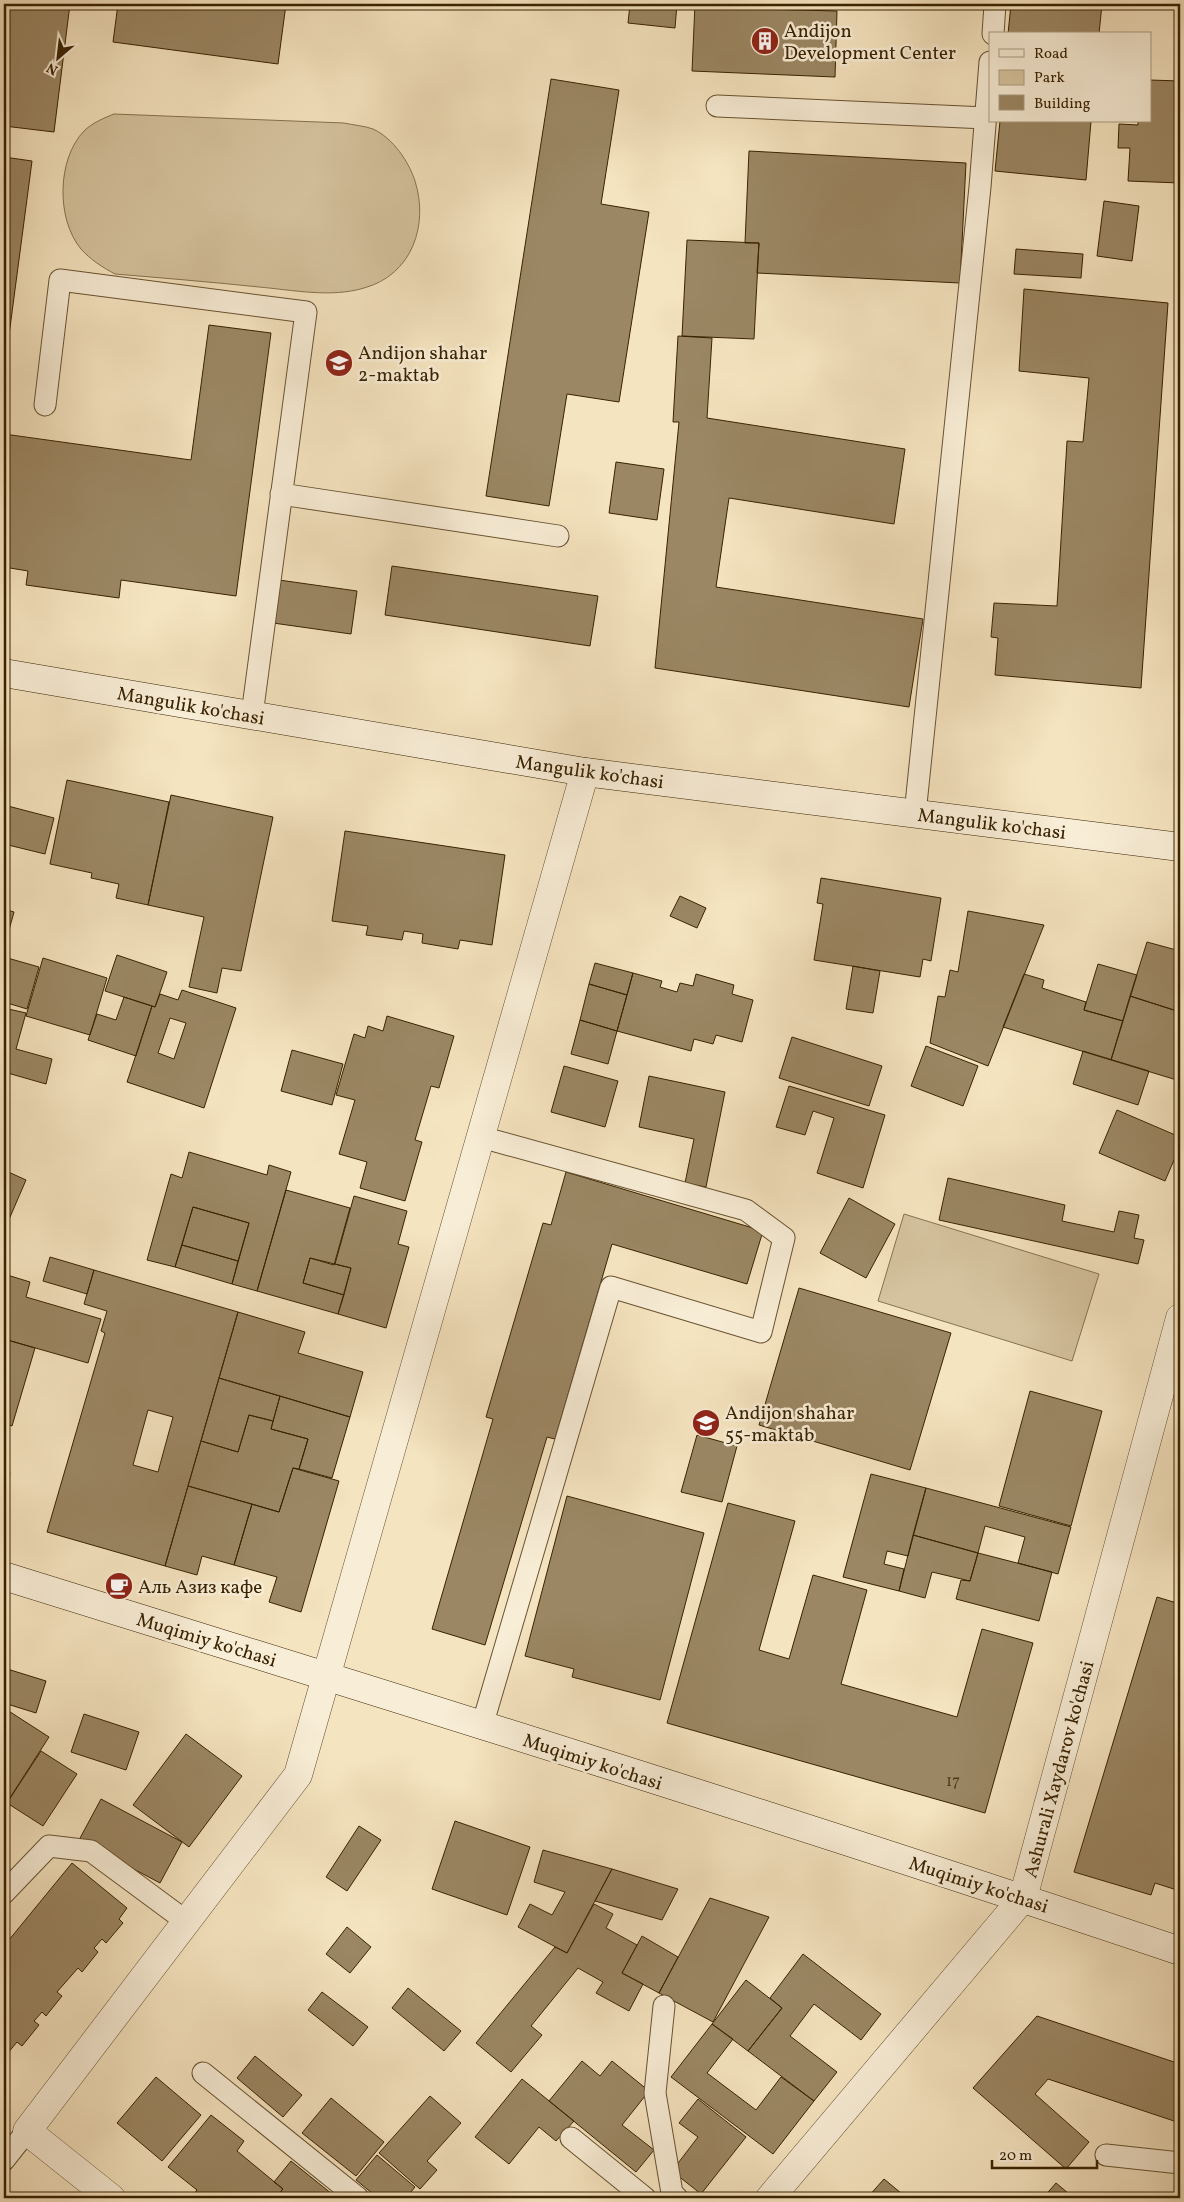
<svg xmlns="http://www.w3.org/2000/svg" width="1184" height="2202" viewBox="0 0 1184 2202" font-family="Vollkorn,serif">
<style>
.green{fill:#d5c39f;stroke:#877250}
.building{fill:#9b8764;stroke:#392200;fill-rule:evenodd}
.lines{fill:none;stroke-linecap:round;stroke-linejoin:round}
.lane-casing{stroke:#685230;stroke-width:23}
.street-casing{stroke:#685230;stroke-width:29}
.secondary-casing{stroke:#392200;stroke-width:29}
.lane{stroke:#f8edd6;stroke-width:21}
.street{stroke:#f8edd6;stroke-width:28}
.secondary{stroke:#f8edd6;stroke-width:28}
.labels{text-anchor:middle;stroke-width:5;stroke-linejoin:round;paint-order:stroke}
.number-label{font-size:16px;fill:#523b19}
.poi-label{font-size:19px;fill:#392200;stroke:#f8edd6;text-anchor:start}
.street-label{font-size:19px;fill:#392200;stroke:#f8edd6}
</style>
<rect width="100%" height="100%" fill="#f5e4c0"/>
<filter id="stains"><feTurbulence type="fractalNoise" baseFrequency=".004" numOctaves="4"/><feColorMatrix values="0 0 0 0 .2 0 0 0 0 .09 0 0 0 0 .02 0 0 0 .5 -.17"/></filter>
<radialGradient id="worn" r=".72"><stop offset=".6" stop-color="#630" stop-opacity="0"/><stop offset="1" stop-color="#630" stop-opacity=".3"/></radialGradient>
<path class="green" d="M114,114l230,9c9,2 21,3 29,6 20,9 36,33 42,52 14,44 -3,94 -51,107 -33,10 -71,2 -105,-1 -48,-5 -96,-9 -144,-13 -13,-7 -24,-14 -34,-25 -25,-30 -24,-90 3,-118 8,-8 20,-13 30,-17z
M904,1214l195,60 -27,87 -194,-60z"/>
<path class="building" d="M4,4h66l-16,128 -50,-6 2,-23h-2z
M118,4h168l-8,60 -165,-22z
M630,4h47l-2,24 -47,-5z
M695,4h66v5l76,2 -2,66 -143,-6z
M1011,4h91l-3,30h-91z
M551,79l68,11 -18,114 48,8 -30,190 -52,-8 -18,112 -63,-10z
M1150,80l30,1v102l-52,-2 2,-33h-12l1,-24 19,1v-4h12z
M1000,121h91l-5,59 -91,-9z
M749,151l217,12 -6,120 -203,-10 2,-30h-14z
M4,157l28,4 -28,212z
M1104,201l35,5 -7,55 -35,-5z
M687,240l72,3 -5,96 -72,-3z
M1016,249l67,5 -2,24 -67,-4z
M1024,289l144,14 -27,385 -146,-13 3,-37 -7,-1 3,-34 63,3 10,-165 16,1 6,-64 -70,-7z
M209,325l62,8 -35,263 -115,-16 -2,18 -93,-13 2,-14 -24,-4v-133l187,26z
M678,336l34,2 -5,80 198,31 -11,75 -165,-26 -13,89 207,32 -14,88 -254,-39 24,-246h-6z
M616,462l48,7 -7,51 -48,-7z
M392,566l206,30 -8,50 -205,-31z
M279,580l78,11 -6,43 -78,-11z
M67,780l102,22 -21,103 -32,-7 3,-14 -28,-6 1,-5 -42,-9z
M171,795l102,22 -32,154 -19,-3 -5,25 -28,-6 15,-70 -56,-12z
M4,805l50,13 -9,36 -41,-10z
M345,831l160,24 -13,90 -32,-5 -2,9 -36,-6 1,-9 -19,-3 -2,9 -36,-5 2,-9 -36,-5z
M821,878l120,20 -10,63 -8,-2 -3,18 -106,-17 9,-56 -6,-1z
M680,896l26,12 -9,20 -27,-12z
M4,909l10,3 -10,36z
M968,911l76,14 -56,141 -58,-23 8,-47 7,1 5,-27 8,2z
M1147,942l33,9v61l-50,-16z
M117,955l50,17 -12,35 -50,-16z
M4,957l35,10 -12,42 -23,-7z
M43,958l64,20 -17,57 -64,-19z
M595,963l38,10 -6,22 -38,-11z
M1098,964l39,11 -14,46 -39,-11z
M853,966l27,5 -7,42 -27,-4z
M633,973l29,8 -2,6 17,5 3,-9 13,3 3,-12 38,11 -2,9 21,6 -11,42 -26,-7 -3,9 -19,-5 -3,12 -74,-20z
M1024,974l20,6 -2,8 44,14 -2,8 39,11 -12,39 -108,-33z
M589,984l38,11 -10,36 -37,-11z
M182,990l54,18 -32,100 -77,-26 25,-76 3,1 5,-13 18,6zM170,1018l16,5 -12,36 -16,-6z
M1130,996l50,16v69l-69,-21z
M124,997l28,9 -16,50 -48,-16 9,-26 19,6z
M4,1008l22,5 -10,36 36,10 -6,25 -42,-12z
M387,1016l67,20 -15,52 -8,-2 -16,54 7,2 -17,59 -45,-13 7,-26 -28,-8 16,-54 -19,-5 18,-61 11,4 3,-12 15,5z
M580,1020l37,11 -9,33 -37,-10z
M792,1037l90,29 -13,40 -90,-28z
M926,1046l52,20 -15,40 -52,-20z
M292,1050l51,14 -11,41 -51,-14z
M1083,1051l66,20 -11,34 -65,-21z
M564,1066l54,15 -13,46 -54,-15z
M649,1076l76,16 -19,95 -21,-4 9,-44 -55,-12z
M789,1086l96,29 -22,73 -46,-15 17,-55 -21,-7 -8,24 -29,-8z
M1117,1110l63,27v9l-15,35 -66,-28z
M189,1152l78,23 2,-10 22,7 -34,119 -25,-7 17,-61 -56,-16 -18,60 -28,-7 24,-86 11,4z
M4,1170l22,10 -22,51z
M566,1172l197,59 -16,53 -135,-40 -57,195 -8,-2 -62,208 -53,-16 61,-210 -7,-2 57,-194 8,2z
M948,1178l117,27 -3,16 52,11 5,-21 20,4 -5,23 10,2 -6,24 -199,-44z
M286,1190l64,18 -16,57 -24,-7 -7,25 41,12 -6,19 -81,-23z
M354,1196l53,15 -9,33 11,3 -23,81 -48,-14 13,-46 -16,-4z
M849,1198l46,26 -29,54 -46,-25z
M193,1207l56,16 -11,38 -56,-16z
M182,1245l56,16 -6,23 -57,-17z
M50,1257l44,13 -7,24 -44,-13z
M310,1258l41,10 -7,27 -41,-12z
M94,1270l144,42 -73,254 -118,-34 58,-199 -4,-2 6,-20 -23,-7zM148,1410l25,7 -15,55 -25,-7z
M4,1274l26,8 -4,15 75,22 -13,44 -84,-24z
M799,1288l152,45 -41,137 -151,-45z
M238,1312l67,20 -7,21 65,19 -13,45 -131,-39z
M4,1339l31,9 -23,78 -8,-3z
M219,1378l61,18 -7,25 -24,-6 -11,37 -37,-11z
M1030,1391l72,20 -31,115 -72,-20z
M280,1396l70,21 -18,61 -33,-9 9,-30 -37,-10z
M249,1415l24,6 -2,8 37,10 -9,30 -6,-1 -14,44 -91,-26 13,-45 37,11z
M697,1435l40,11 -15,56 -41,-10z
M293,1468l46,13 -38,131 -32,-10 8,-25 -43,-12 18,-61 27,8z
M4,1471l6,2 -6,20z
M871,1474l55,14 -18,68 -21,-5 -3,13 20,5 -5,22 -56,-14z
M188,1486l64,18 -18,61 -32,-9 -5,19 -32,-9z
M926,1488l145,39 -13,47 -40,-11 7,-26 -40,-11 -7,27 -65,-18z
M567,1496l137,37 -44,167 -88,-23 2,-8 -49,-13z
M728,1503l67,18 -36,129 30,9 24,-84 54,15 -26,94 116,33 25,-88 51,14 -48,170 -318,-90z
M913,1535l65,18 -8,28 -38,-9 -7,26 -26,-7z
M978,1553l74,19 -13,49 -83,-22 5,-19 9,1z
M1157,1597l23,7v287l-25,-8 -4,12 -77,-23z
M4,1668l42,13 -10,32 -32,-10z
M4,1708l45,29 -45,70z
M84,1714l55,18 -13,38 -55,-18z
M186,1734l56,42 -53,71 -56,-42z
M41,1751l36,23 -34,52 -36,-23z
M101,1799l81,43 -22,41 -81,-43z
M455,1821l75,26 -23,68 -75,-26z
M359,1826l22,14 -34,51 -21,-14z
M543,1850l69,19 -45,84 -49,-26 12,-23 22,11 13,-23 -31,-10z
M72,1863l55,45 -8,11 4,4 -17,20 -4,-4 -8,9 4,4 -16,20 -4,-4 -21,24 5,4 -16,20 -4,-4 -8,9 5,4 -17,21 -5,-4 -10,12 -3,-3v-105z
M612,1869l66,20 -16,31 -67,-19z
M710,1898l59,19 -56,105 -54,-29z
M594,1904l19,10 -7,14 31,17 -15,28 21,11 -14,27 -33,-18 7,-11 -25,-14 -47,58 11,9 -31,37 -35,-29 79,-96 12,6z
M347,1927l24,20 -21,26 -24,-19z
M642,1936l36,21 -19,36 -37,-20z
M803,1954l78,60 -20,26 -47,-36 -24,32 47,36 -23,29 -66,-50 34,-43 -12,-10z
M746,1980l36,28 -34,43 -36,-27z
M408,1988l53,43 -17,20 -52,-43z
M322,1992l46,35 -15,19 -45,-36z
M1037,2016l143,48v59l-132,-44 -13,15 54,48 -23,27 -93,-81z
M712,2024l21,15 -26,34 49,37 25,-33 33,24 -41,53 -102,-77z
M255,2056l47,39 -19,22 -46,-39z
M582,2061l18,15 12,-15 37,30 -27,34 32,25 -18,22 -87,-71z
M156,2077l45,38 -39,46 -45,-38z
M522,2079l52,42 -18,20 -17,-14 -30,37 -34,-27z
M430,2096l31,27 -34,38 10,9 -17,19 -41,-36z
M331,2098l53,44 -28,34 -54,-43z
M698,2099l48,38 -45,57 -29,-23 26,-34 -19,-14z
M211,2115l33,26 -7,10 46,38 -8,9h-78l-4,-3 4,-5 -29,-23z
M377,2155l38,32 -9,11h-28l-22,-18z
M291,2161l46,37h-62l8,-9 -9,-7z
M884,2179l23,19h-40z
M1056,2183l18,15h-31z"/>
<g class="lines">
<defs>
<path id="lane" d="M993,34l2,-30
M717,106l269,12
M45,405l15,-125 246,32 -54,403
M281,494l277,42
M915,814l65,-627 10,-125
M481,1137l265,73 38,28 -23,94 -150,-45 -129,439
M4,1893l45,-47 42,5 96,71
M664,2006l-9,87 17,100 5,5
M203,2073l155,125
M571,2138l74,60
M1106,2155l74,8
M4,2160l23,-29"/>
<path id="street" d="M111,2198l-84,-67 271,-356 287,-1003
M770,2198l253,-300 157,-580"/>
<path id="secondary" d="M4,673l581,99 595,75
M4,1576c393,122 786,244 1176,375"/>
</defs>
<use href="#lane" class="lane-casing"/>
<use href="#street" class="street-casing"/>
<use href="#secondary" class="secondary-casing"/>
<use href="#lane" class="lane"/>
<use href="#street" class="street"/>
<use href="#secondary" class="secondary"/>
</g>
<defs>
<symbol id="building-disc" viewBox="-11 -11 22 22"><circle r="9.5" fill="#8f2418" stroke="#f8edd6"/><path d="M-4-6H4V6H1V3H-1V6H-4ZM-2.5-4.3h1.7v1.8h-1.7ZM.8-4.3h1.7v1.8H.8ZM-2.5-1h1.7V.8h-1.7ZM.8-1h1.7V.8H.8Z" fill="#fff"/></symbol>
<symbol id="school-disc" viewBox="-11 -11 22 22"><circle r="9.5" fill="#8f2418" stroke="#f8edd6"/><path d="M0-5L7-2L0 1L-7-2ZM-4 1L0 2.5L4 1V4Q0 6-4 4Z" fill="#fff"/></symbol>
<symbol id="cafe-disc" viewBox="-11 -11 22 22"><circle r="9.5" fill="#8f2418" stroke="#f8edd6"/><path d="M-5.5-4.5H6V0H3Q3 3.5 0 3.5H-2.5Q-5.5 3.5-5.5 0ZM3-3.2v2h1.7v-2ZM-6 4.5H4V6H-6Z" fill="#fff"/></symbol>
</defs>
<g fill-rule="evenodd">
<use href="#building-disc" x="749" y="25" width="32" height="32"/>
<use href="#school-disc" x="323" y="347" width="32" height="32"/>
<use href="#school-disc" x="690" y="1407" width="32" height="32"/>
<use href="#cafe-disc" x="103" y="1570" width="32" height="32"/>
</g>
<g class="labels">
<g class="number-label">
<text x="953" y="1786">17</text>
</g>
<g class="poi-label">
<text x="784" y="37">Andijon<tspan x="784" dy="22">Development Center</tspan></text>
<text x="358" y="359">Andijon shahar<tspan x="358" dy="22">2-maktab</tspan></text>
<text x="725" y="1419">Andijon shahar<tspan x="725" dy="22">55-maktab</tspan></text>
<text x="138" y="1593">Аль Азиз кафе</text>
</g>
<g class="street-label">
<text transform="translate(191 705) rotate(10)" y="7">Mangulik ko'chasi</text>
<text transform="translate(590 771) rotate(8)" y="7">Mangulik ko'chasi</text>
<text transform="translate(992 823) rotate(7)" y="7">Mangulik ko'chasi</text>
<text transform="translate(207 1639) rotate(17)" y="7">Muqimiy ko'chasi</text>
<text transform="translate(593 1761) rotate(18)" y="7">Muqimiy ko'chasi</text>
<text transform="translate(1058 1769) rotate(-75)" y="7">Ashurali Xaydarov ko'chasi</text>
<text transform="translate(979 1884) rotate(18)" y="7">Muqimiy ko'chasi</text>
</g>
</g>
<rect width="1184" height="2202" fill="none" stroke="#f5e4c0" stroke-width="20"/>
<rect x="5" y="5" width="1174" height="2192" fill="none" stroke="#392200" stroke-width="2.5"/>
<rect x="10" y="10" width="1164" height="2182" fill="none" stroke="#392200"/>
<rect x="989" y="32" width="162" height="90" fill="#f8edd6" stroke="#ac9c80"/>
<rect x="999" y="49" width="25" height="8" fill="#f8edd6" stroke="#ac9c80"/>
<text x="1034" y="58" font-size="15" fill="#392200">Road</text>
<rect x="999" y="70" width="25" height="15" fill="#d5c39f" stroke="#ac9c80"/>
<text x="1034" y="82" font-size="15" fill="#392200">Park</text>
<rect x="999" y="95" width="25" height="15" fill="#9b8764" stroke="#ac9c80"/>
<text x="1034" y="108" font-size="15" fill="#392200">Building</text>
<g transform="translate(58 58) rotate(208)" stroke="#f8edd6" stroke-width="4" paint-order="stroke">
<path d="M0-4L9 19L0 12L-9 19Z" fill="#392200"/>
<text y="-8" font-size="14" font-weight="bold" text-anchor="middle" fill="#392200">N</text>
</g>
<path d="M992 2160v8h105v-8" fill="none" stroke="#392200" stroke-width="2.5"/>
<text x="999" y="2160" font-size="15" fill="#392200" stroke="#f8edd6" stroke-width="4" paint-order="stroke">20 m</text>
<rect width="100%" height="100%" filter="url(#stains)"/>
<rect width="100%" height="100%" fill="url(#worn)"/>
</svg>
